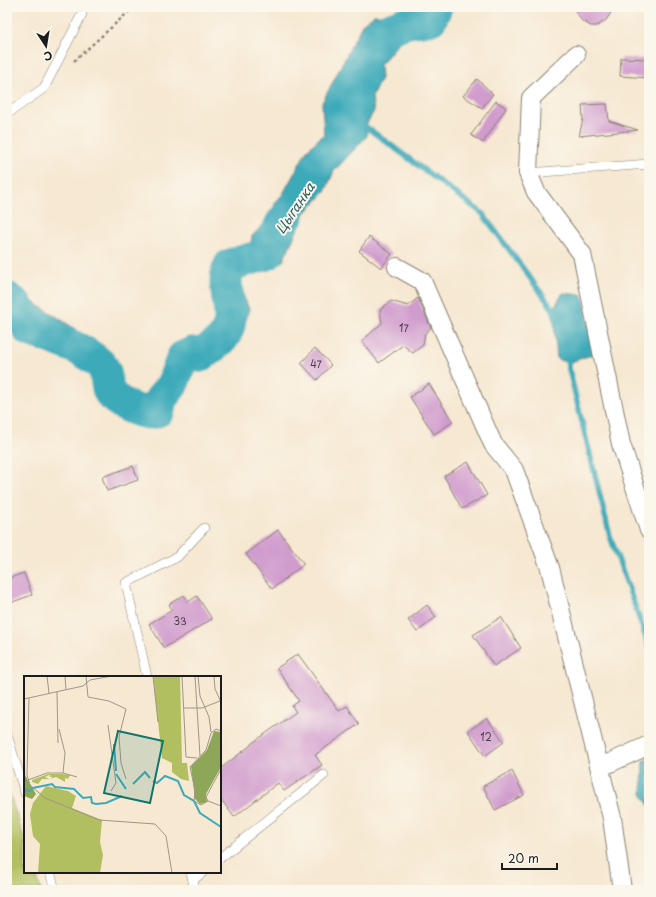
<svg xmlns="http://www.w3.org/2000/svg" width="656" height="897" viewBox="0 0 656 897" font-family="'Playpen Sans',sans-serif">
<style>
.green{fill:#b2bf61;stroke:#676e3e}
.water{fill:#3caaba;stroke:#2c636b}
.lines{fill:none;stroke-linecap:round;stroke-linejoin:round}
.stream{stroke:#3caaba;stroke-width:5.5}
.river{stroke:#3caaba;stroke-width:33}
.building{fill:#d09bcd}
.lane-casing{stroke:#898276;stroke-width:10}
.street-casing{stroke:#898276;stroke-width:20}
.path{stroke:#898276;stroke-width:2.5;stroke-dasharray:3 3;stroke-linecap:butt}
.lane{stroke:#fff;stroke-width:9}
.street{stroke:#fff;stroke-width:18}
.labels{text-anchor:middle;stroke-width:4;stroke-linejoin:round;paint-order:stroke}
.number-label{font-size:10px;fill:#493c48}
.water-label{font-size:13px;font-style:italic;fill:#2a5c63;stroke:#fbf7ec}
.inset-river{fill:none;stroke:#3caaba;stroke-width:2}
.inset-road{fill:none;stroke:#9f9689;stroke-width:1}
.view{fill:#0f766e;fill-opacity:0.15;stroke:#0f766e;stroke-width:2}
.inset-edge{fill:none;stroke:#1c1c1c;stroke-width:2}
</style>
<rect width="100%" height="100%" fill="#fbf7ec"/>
<filter id="ink" filterUnits="userSpaceOnUse"><feTurbulence type="fractalNoise" baseFrequency=".025" numOctaves="2"/><feDisplacementMap in="SourceGraphic" scale="8" xChannelSelector="R" yChannelSelector="G"/><feConvolveMatrix kernelMatrix="1 2 1 2 8 2 1 2 1" color-interpolation-filters="sRGB"/></filter>
<filter id="wash" filterUnits="userSpaceOnUse"><feTurbulence type="fractalNoise" baseFrequency=".012" numOctaves="4" result="noise"/><feDisplacementMap in="SourceGraphic" scale="16" xChannelSelector="R" yChannelSelector="G"/><feGaussianBlur stdDeviation="0.9" result="paint"/><feColorMatrix in="noise" values="0 0 0 0 0 0 0 0 0 0 0 0 0 0 0 0 0 1.4 0 .05"/><feComposite in="paint" operator="in"/></filter>
<g filter="url(#wash)">
<rect width="100%" height="100%" fill="#f6e8d1"/>
<path class="green" d="M7,786l18,55v31h10l6,18h-34z"/>
<path class="water" d="M374,15h51l6,4 -4,6 -20,1 -10,19 -17,20 1,13 -9,19 2,14 -8,14 1,11 -33,35 -9,21 -20,21 -22,48 -5,2 -11,-9 -16,-11 1,-7 20,-20 3,-13 8,-9 24,-44 17,-16 -2,-31 41,-80z
M7,289c9,0 82,48 90,56 4,3 6,9 9,13l-7,5 -4,-1 -61,-24 -10,-7 -17,-18z
M237,293l7,4 5,12 -3,11 -19,23 -12,-11 -3,-5 11,-30z
M563,293l20,2 11,59 -26,9 -11,-4 -4,-50z
M649,759v47l-7,-12 1,-33z"/>
<g class="lines">
<path class="stream" d="M361,123l121,90 71,96 2,7
M566,357l44,179 39,110"/>
<path class="river" d="M388,29l20,-7 23,-3 5,-12
M7,298l9,6 13,26c24,9 49,15 69,32 12,10 6,21 12,31 5,9 30,20 40,20 3,0 6,-2 9,-3l1,-10 12,-15 11,-28 9,-4 8,3c7,-6 17,-11 22,-17 20,-24 -5,-51 8,-74l37,-11 14,-30 7,-9"/>
</g>
<g id="blocks">
<path class="building" d="M573,7h42l-9,13 -9,6h-6l-9,-5z
M621,58l28,1v19l-29,-2z
M477,79l16,15 -11,14 -19,-12z
M496,101l10,7 -23,35 -12,-8z
M607,104l2,17 29,9 -59,6 4,-17 -1,-14z
M369,237l23,17 -11,14 -22,-17z
M418,298l13,30 -6,5 -2,12 -10,8 -10,-8 -24,18 -17,-22 20,-18 -2,-13 11,-9 17,5z
M315,348l16,17 -14,15 -16,-17z
M429,384l24,38 -19,12 -24,-37z
M468,462l19,33 -25,14 -18,-33z
M133,466l5,14 -31,11 -5,-14z
M278,530l26,34 -32,25 -26,-35z
M24,573l8,22 -25,9v-25z
M184,595l4,7 9,-6 15,23 -48,29 -15,-24 23,-14 -3,-6z
M427,605l9,12 -19,15 -9,-12z
M501,617l20,31 -27,18 -21,-31z
M298,654l41,57 8,-5 12,18 -44,31 7,10 -38,26 -6,-8 -44,34 -14,-19v-29l31,-24v-1l45,-32 -4,-6 7,-5 -22,-33z
M487,718l17,24 -19,14 -17,-25z
M512,771l12,24 -29,15 -12,-24z"/>
</g>
</g>
<g filter="url(#ink)">
<use href="#blocks" fill-opacity="0" stroke="#898276" stroke-width="1"/>
<g class="lines">
<defs>
<path id="lane" d="M7,114l37,-26 38,-74v-7
M528,173l121,-9
M147,677l-21,-94 51,-26 27,-29
M7,735l18,58
M220,858l104,-83
M50,872l5,18
M191,872l4,18
M193,880l10,-8"/>
<path id="street" d="M576,55l-45,43 -3,75 8,19 46,62 39,190 28,86
M397,267l25,14 71,163 21,26 36,98 62,250 10,72
M601,767l48,-22"/>
</defs>
<use href="#lane" class="lane-casing"/>
<use href="#street" class="street-casing"/>
<path class="path" d="M74,61l60,-54"/>
<use href="#lane" class="lane"/>
<use href="#street" class="street"/>
</g>
</g>
<g class="labels">
<g class="number-label">
<text x="404" y="332">17</text>
<text x="316" y="368">47</text>
<text x="180" y="625">33</text>
<text x="486" y="741">12</text>
</g>
<g class="water-label">
<text transform="translate(295 208) rotate(-56)" y="5">Цыганка</text>
</g>
</g>
<g transform="translate(24 676)">
<rect width="197" height="197" fill="#f6e8d1"/>
<path d="M129,0h27l2,87h5l2,18 -8,-2 -9,-7v-9l-10,-5zM24,98h14l8,1 -2,4 -3,-1v4l-9,-5 -6,2 3,-2h-4l2,-1 -2,-1 -4,2 4,2h-7l-4,5 -6,-2v-2zM22,110l22,5 8,5 -4,12 30,12 -2,22 3,13 -3,18h-62l2,-29 -7,-8 -3,-22 3,-11z" fill="#b2bf61"/>
<path d="M190,55l7,1v35l-15,27 1,8 -7,2 -5,-5 -4,-33 16,-16zM2,85l-1,14 11,19 -4,5 -8,-3z" fill="#8da657"/>
<path class="inset-river" d="M90,68l2,27M92,98l10,15M129,105l4,2 8,-7 13,5 6,14 10,6 6,12 21,14M109,108l12,-12 5,6M0,114l6,1 3,-3 19,-4 3,3 19,2 9,9 8,-1 1,6 4,1 10,-1 16,-7"/>
<path class="inset-road" d="M23,0l2,17M41,0l1,14M62,0l2,21 21,4 17,8 -7,28 2,26 5,16M129,0l5,46M158,0l4,81 11,1M171,0l5,80M174,0l2,20 9,21 2,15M190,0l1,13 6,13M33,16l1,51M5,22l-2,77 3,10 15,13 54,22 56,4 11,12 6,37M0,23l59,-13 7,-6 22,-4M160,32h18l18,-7M84,49l8,58 -5,8M197,93l-15,28 2,4 13,5M39,97l14,4M4,104l19,-7h16l2,-20 -6,-24M184,125l-7,4 -7,-4 1,-11 -5,-23 16,-17 5,-17 5,-4 5,2"/>
<path class="view" d="M94,55l45,10 -13,62 -46,-10z"/>
<rect width="197" height="197" class="inset-edge"/>
</g>
<rect width="656" height="897" fill="none" stroke="#fbf7ec" stroke-width="24"/>
<g transform="translate(46 46) rotate(168)" stroke="#fbf7ec" stroke-width="3" paint-order="stroke">
<path d="M0-3L7 15L0 10L-7 15Z" fill="#1c1c1c"/>
<text y="-6" font-size="11" font-weight="bold" text-anchor="middle" fill="#1c1c1c">С</text>
</g>
<path d="M502 863v6h55v-6" fill="none" stroke="#1c1c1c" stroke-width="2"/>
<text x="508" y="863" font-size="12" fill="#1c1c1c" stroke="#fbf7ec" stroke-width="3" paint-order="stroke">20 m</text>
</svg>
